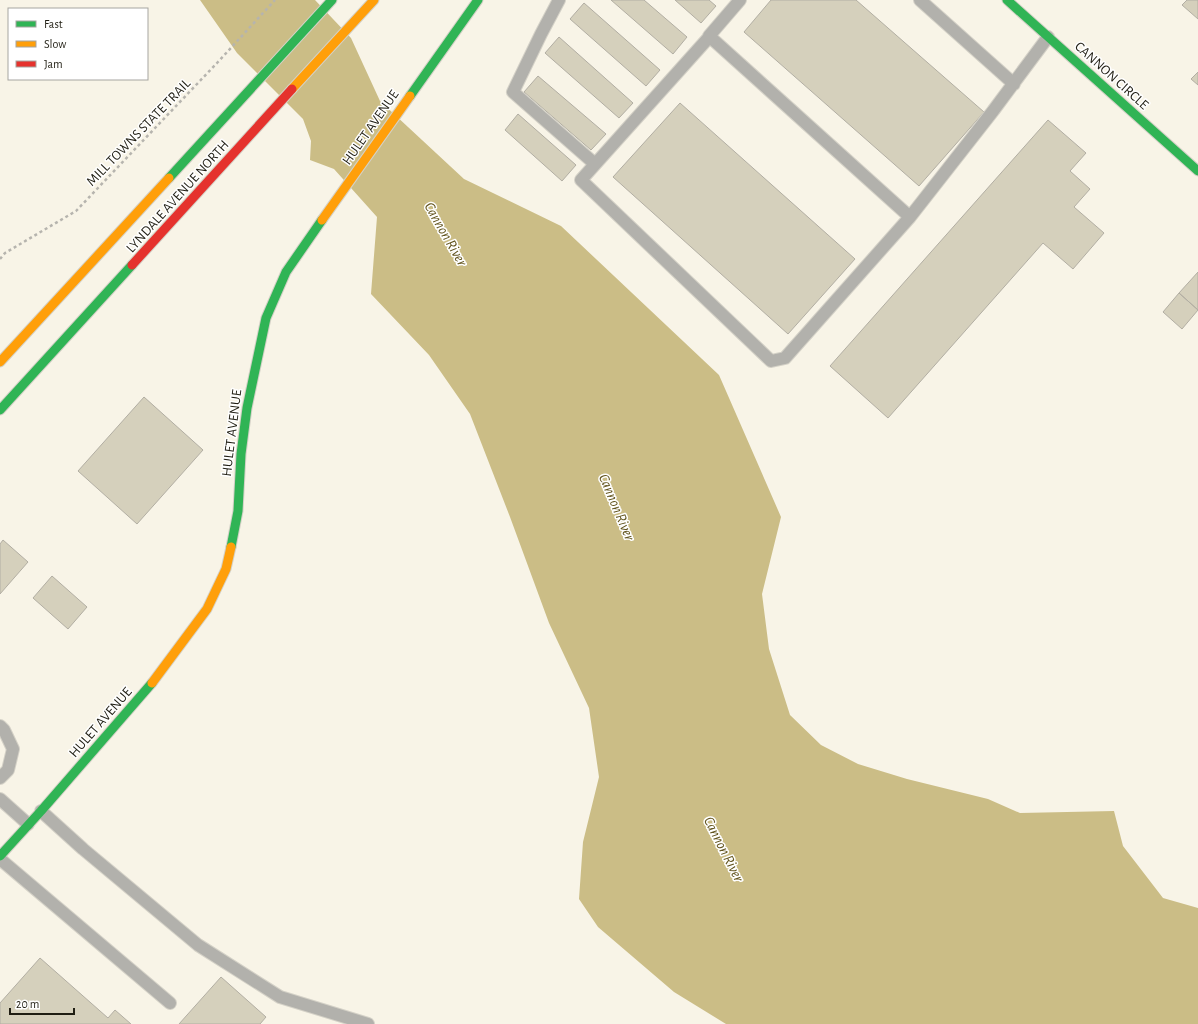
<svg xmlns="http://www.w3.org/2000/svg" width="1198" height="1024" viewBox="0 0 1198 1024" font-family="'Alegreya Sans',sans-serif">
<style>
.water{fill:#cbbd86}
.building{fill:#d5d0bc;stroke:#b2aea3}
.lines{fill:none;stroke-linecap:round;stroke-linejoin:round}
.lane-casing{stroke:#d4d1c7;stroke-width:14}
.fast-casing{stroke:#d4d1c7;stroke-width:11}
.slow-casing{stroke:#d4d1c7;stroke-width:11}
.jam-casing{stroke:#d4d1c7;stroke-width:11}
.path{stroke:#b6b4ae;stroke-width:2.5;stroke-dasharray:3 3;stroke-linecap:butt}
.lane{stroke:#b2b1ac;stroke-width:12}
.fast{stroke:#30b455;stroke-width:9}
.slow{stroke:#ff9f0a;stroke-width:9}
.jam{stroke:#e5322d;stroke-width:9}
.labels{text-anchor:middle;stroke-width:3;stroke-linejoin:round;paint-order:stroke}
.street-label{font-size:14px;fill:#201e13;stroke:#fff}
.water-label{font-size:15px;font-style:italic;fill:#63551f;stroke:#fff}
</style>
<rect width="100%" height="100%" fill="#f8f4e7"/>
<path class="water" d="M200,0h115l36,38 29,63 84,78 97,47 158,149 62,142 -19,77 7,55 21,66 31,30 37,19 49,15 81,20 32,14 94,-2 9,35 40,52 35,10v116h-472l-52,-32 -76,-65 -19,-28 4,-57 16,-65 -10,-69 -40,-85 -39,-106 -40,-103 -41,-59 -58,-61 6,-77 -43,-48 -24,-9 1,-19 -8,-22 -66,-66z"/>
<path class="building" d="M611,0h33l43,37 -14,17z
M675,0h34l7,6 -15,17z
M771,0h85l128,112 -65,74 -175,-154z
M1187,0h11v19l-16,-14z
M584,3l76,67 -14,16 -76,-67z
M559,37l74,66 -14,15 -74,-65z
M1198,72v13l-7,-6z
M538,76l68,58 -15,16 -67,-58z
M680,103l175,156 -67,75 -175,-157z
M518,114l58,51 -14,16 -57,-51z
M1048,120l38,33 -16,18 20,18 -16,18 30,26 -31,36 -30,-26 -155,175 -58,-52z
M1198,272v38l-19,-17z
M1179,293l19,17 -16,19 -19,-17z
M144,397l59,53 -66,74 -59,-53z
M3,540l25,22 -28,32v-50z
M52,576l35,31 -19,22 -35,-31z
M40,958l68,60 7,-8 16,14h-131v-21z
M221,977l45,40 -6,7h-81z"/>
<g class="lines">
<defs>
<path id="lane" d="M559,0l-18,34 -28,58 82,72
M740,0l-31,36 201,181 83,-106 55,-74
M920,0l94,84
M711,35l-130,145 190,181 14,-3 125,-141
M0,726l4,4 9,19 -5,21 -8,8
M0,799l28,25
M41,811l42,38 115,96 82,52 88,27
M0,859l170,144"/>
<path id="fast" d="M1007,0l191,171
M410,96l68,-96
M169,178l163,-178
M0,410l132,-145
M231,547l7,-36 3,-57 6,-46 19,-90 20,-46 36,-52
M0,856l41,-45 111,-128"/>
<path id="slow" d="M292,89l82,-89
M322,220l88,-124
M0,362l169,-184
M152,683l55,-74 19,-40 5,-22"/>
<path id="jam" d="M132,265l160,-176"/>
</defs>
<use href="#lane" class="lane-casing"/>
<use href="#fast" class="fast-casing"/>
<use href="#slow" class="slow-casing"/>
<use href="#jam" class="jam-casing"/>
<path class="path" d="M0,259l5,-6 71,-42 141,-148 58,-63"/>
<use href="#lane" class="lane"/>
<use href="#fast" class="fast"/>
<use href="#slow" class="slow"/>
<use href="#jam" class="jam"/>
</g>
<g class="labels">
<g class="street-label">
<text transform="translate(1112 75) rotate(42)" y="5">CANNON CIRCLE</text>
<text transform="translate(370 127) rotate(-55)" y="5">HULET AVENUE</text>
<text transform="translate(138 132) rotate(-46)" y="5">MILL TOWNS STATE TRAIL</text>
<text transform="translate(177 196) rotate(-48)" y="5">LYNDALE AVENUE NORTH</text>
<text transform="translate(231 433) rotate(-83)" y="5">HULET AVENUE</text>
<text transform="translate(100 722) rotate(-49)" y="5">HULET AVENUE</text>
</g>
<g class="water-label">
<text transform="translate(446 234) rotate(60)" y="5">Cannon River</text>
<text transform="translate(617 507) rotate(67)" y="5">Cannon River</text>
<text transform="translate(724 849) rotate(63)" y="5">Cannon River</text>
</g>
</g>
<rect x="8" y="8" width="140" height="72" fill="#ffffff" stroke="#a6a5a1"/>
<rect x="16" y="21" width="20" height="6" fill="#30b455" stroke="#a6a5a1"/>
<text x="44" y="28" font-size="12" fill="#201e13">Fast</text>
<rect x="16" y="41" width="20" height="6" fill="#ff9f0a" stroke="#a6a5a1"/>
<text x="44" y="48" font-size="12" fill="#201e13">Slow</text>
<rect x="16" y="61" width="20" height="6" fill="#e5322d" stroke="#a6a5a1"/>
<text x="44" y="68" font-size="12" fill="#201e13">Jam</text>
<path d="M10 1008v6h64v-6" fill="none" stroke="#201e13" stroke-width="2"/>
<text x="16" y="1008" font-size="12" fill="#201e13" stroke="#ffffff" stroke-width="3" paint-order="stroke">20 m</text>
</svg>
